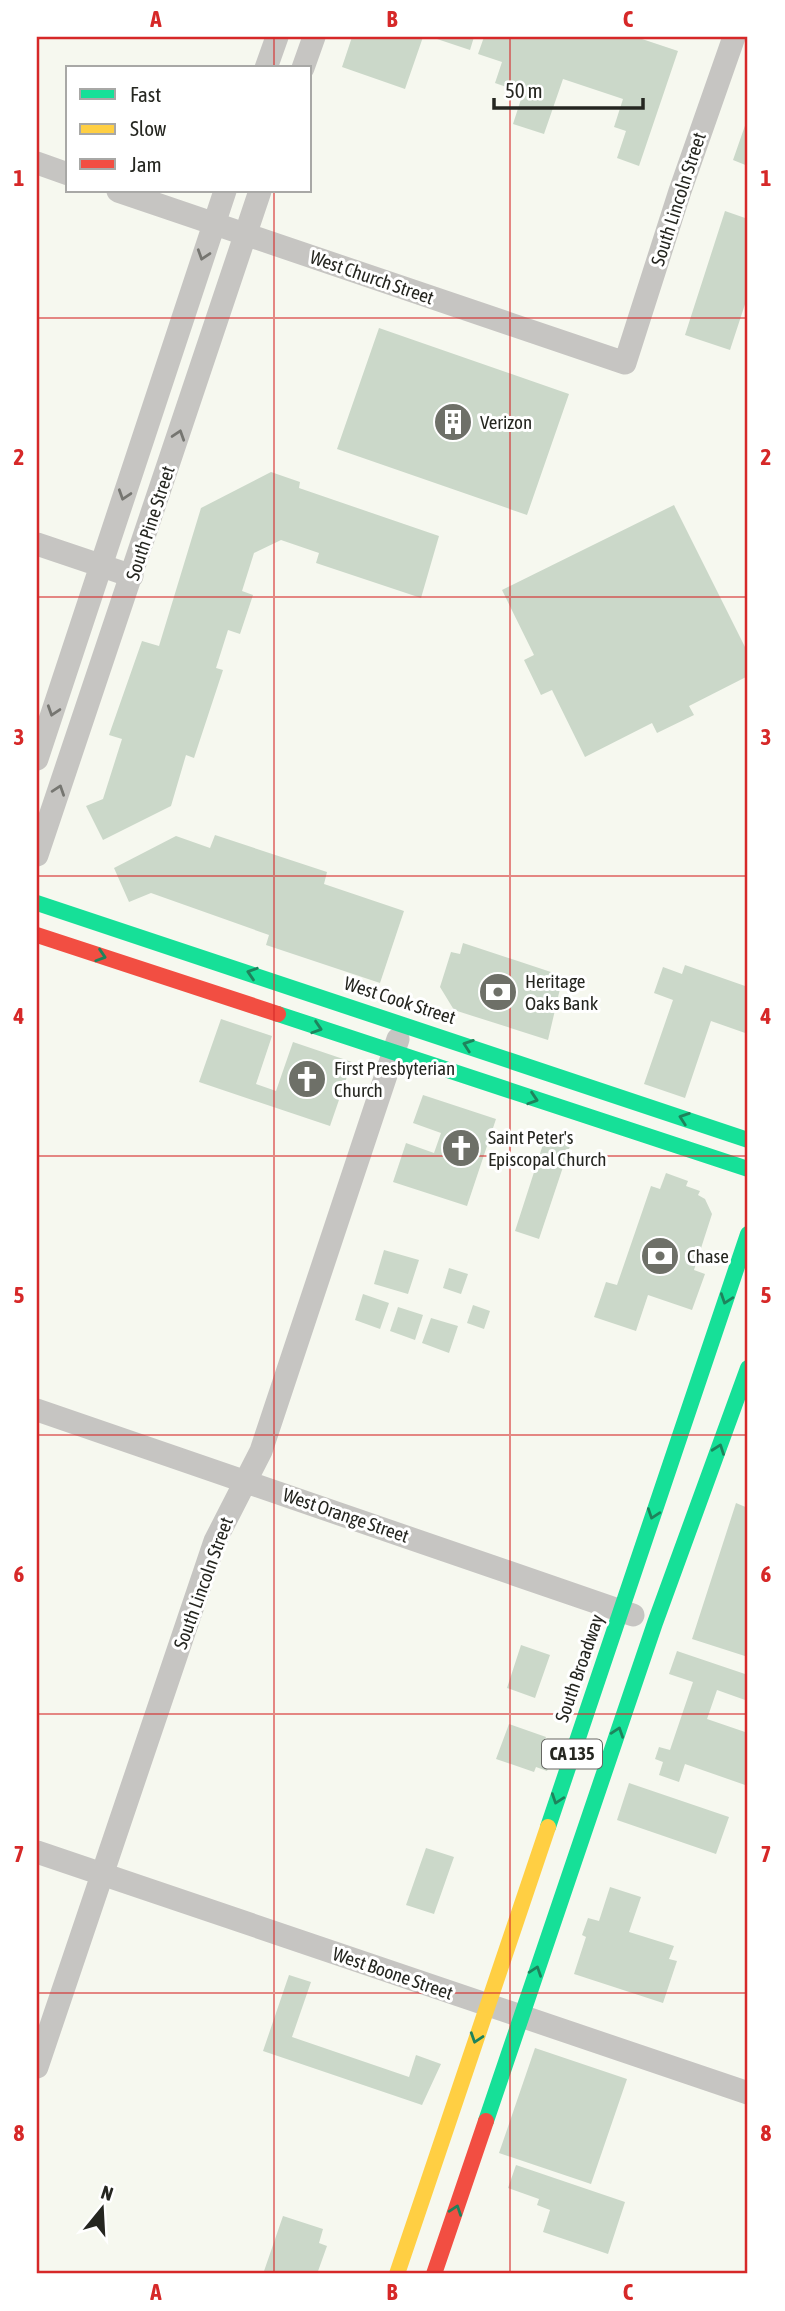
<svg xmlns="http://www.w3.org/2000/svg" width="785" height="2311" viewBox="0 0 785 2311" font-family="'Asap Condensed',sans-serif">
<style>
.building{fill:#cbd8c9}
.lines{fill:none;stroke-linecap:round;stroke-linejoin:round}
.street{stroke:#c6c5c2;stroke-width:23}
.fast{stroke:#16e098;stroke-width:16}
.slow{stroke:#ffcf43;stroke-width:16}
.jam{stroke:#f24e42;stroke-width:16}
.oneway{stroke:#767671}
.oneway2{stroke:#1e835c}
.grid{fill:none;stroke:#d62828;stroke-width:2;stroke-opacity:0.55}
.labels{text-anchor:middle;stroke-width:6;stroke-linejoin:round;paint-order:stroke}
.shield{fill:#fff;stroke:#666763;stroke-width:2}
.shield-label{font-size:18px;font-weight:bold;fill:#252620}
.street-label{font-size:19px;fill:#252620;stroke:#fff}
.poi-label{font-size:19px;fill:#252620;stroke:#fff;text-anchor:start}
.neatline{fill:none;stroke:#d62828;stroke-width:2.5}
.grid-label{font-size:23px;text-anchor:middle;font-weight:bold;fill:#d62828}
</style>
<rect width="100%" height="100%" fill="#f6f8ef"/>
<path class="building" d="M352,37h71l-18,52 -63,-22z
M431,37h43l-4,13z
M484,37h152l42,14 -39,115 -22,-8 9,-27 -12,-4 9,-28 -60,-20 -19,55 -31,-10 10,-31 -28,-10 7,-21 -24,-8z
M748,117v49l-15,-6z
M725,211l23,8v76l-18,55 -45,-15z
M379,328l190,66 -42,121 -190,-66z
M271,472l29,10 -1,6 140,48 -18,62 -105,-35 3,-10 -38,-13 -27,13 -12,38 11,4 -13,39 -12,-4 -12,38 7,2 -29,88 -8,-3 -15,51 -68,34 -17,-34 17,-7 19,-60 -13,-4 33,-94 17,5 42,-138z
M674,505l74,148v23l-59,30 5,9 -37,18 -5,-10 -67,34 -33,-67 -11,5 -17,-35 10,-5 -32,-65z
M215,835l112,37 -3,12 80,27 -24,72 -114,-38 3,-10 -118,-42 -22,9 -15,-34 62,-32 34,12z
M463,943l100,33 -15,64 -94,-30 -14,-23 11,-35 9,2z
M685,965l63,22v47l-37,-13 -26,77 -41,-14 29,-84 -19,-7 9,-26 19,7z
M221,1019l51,17 -16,48 20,7 17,-49 59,20 -22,64 -131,-44z
M423,1095l73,24 -29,87 -74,-24 13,-39 28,10 7,-20 -28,-10z
M547,1132l25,8 -33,99 -24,-8z
M666,1173l22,8 -2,5 14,5 -2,4 7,4 7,15 -18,56 11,4 -13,36 -44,-15 -12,36 -42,-14 12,-35 11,3 34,-99 9,3z
M384,1250l35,10 -11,34 -34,-10z
M449,1268l19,6 -7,20 -18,-6z
M363,1294l26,9 -9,26 -25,-9z
M473,1305l17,6 -6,18 -17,-6z
M398,1307l25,8 -8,25 -25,-9z
M431,1318l27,8 -9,27 -27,-10z
M736,1503l12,5v149l-56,-18z
M521,1645l29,10 -15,43 -28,-10z
M677,1651l71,24v26l-31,-11 -10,29 41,14v53l-63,-22 -6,18 -20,-7 4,-13 -8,-3 4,-12 11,3 23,-68 -24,-8z
M509,1724l37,13 -2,6 11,3 -8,25 -11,-4 -2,5 -38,-13z
M629,1783l100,34 -13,37 -99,-34z
M426,1848l28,9 -20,57 -28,-9z
M610,1887l31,10 -12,35 45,14 -5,13 8,2 -14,42 -89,-29 12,-37 -4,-2 6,-17 11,3z
M289,1975l22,7 -19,55 117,40 7,-22 25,9 -19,41 -159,-54z
M535,2048l92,31 -36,105 -92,-31z
M516,2165l109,37 -17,52 -65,-22 7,-22 -13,-5 2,-6 -31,-11z
M283,2216l40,13 -4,14 8,3 -10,28h-54z"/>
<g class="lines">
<path class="street" d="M266,68l11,-31
M303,68l11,-31
M37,163l31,11
M118,191l507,172 55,-172 54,-154
M37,544l95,32
M37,759l188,-568
M37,855l223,-664
M37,1410l596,205
M37,1852l711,241
M37,2067l178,-526 46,-90 137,-412"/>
<path class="fast" d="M37,903l711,237
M278,1014l470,155
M548,1827l200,-593
M486,2121l169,-498 93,-255"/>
<path class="slow" d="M397,2274l151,-447"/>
<path class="jam" d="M37,935l241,79
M434,2274l52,-153"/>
</g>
<defs><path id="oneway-chevron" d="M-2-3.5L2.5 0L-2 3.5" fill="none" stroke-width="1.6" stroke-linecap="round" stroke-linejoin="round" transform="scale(1.75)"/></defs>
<g class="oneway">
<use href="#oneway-chevron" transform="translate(203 255) rotate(108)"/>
<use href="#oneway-chevron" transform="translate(179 435) rotate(-72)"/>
<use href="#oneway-chevron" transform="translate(124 495) rotate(108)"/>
<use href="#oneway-chevron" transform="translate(53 711) rotate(108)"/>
<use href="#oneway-chevron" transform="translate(59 790) rotate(-71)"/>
</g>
<g class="oneway2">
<use href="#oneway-chevron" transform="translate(101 956) rotate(18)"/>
<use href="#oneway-chevron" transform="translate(252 973) rotate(-162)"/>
<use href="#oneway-chevron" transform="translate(317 1028) rotate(18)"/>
<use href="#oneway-chevron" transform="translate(468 1045) rotate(-161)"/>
<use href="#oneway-chevron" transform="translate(533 1099) rotate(18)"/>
<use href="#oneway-chevron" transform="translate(684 1118) rotate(-161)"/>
<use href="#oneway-chevron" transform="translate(726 1299) rotate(109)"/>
<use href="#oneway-chevron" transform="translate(719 1449) rotate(-70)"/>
<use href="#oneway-chevron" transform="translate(653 1514) rotate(109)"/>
<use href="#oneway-chevron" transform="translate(618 1732) rotate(-71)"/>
<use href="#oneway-chevron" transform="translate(557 1799) rotate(109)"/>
<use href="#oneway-chevron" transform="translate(536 1971) rotate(-71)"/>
<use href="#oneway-chevron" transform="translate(476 2038) rotate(108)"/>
<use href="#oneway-chevron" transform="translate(456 2210) rotate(-71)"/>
</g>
<path class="grid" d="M274,37v31M510,37v2237M274,191v2083M37,318h711M37,597h711M37,876h711M37,1156h711M37,1435h711M37,1714h711M37,1993h711"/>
<defs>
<symbol id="building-disc" viewBox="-11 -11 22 22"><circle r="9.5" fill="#6e7068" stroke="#fff"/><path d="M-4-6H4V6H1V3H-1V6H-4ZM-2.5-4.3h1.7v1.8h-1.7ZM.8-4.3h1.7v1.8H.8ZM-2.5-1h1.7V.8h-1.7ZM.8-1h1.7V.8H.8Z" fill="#fff"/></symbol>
<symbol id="bank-disc" viewBox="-11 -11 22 22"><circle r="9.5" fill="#6e7068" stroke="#fff"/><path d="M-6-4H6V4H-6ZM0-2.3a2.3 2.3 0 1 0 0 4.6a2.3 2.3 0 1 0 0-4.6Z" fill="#fff"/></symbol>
<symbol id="church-disc" viewBox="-11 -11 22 22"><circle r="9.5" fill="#6e7068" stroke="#fff"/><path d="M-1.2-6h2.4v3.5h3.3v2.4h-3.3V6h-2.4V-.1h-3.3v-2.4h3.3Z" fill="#fff"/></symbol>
</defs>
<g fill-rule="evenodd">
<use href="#building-disc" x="431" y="400" width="44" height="44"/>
<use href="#bank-disc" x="476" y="970" width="44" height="44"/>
<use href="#church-disc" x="285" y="1057" width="44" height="44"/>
<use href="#church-disc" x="439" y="1126" width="44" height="44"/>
<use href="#bank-disc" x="638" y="1234" width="44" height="44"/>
</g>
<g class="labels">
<rect class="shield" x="542" y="1739.5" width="60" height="29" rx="5"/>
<g class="shield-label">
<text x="572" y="1760">CA 135</text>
</g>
<g class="street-label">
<text transform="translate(678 199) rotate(-72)" y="7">South Lincoln Street</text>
<text transform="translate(372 277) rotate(19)" y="7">West Church Street</text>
<text transform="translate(150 523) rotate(-72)" y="7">South Pine Street</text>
<text transform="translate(400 1000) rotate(18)" y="7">West Cook Street</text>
<text transform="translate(346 1515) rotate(19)" y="7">West Orange Street</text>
<text transform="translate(203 1583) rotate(-70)" y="7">South Lincoln Street</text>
<text transform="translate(579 1668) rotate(-71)" y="7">South Broadway</text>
<text transform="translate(393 1973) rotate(19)" y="7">West Boone Street</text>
</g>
<g class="poi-label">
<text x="480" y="429">Verizon</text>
<text x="525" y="988">Heritage<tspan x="525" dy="22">Oaks Bank</tspan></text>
<text x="334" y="1075">First Presbyterian<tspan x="334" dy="22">Church</tspan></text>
<text x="488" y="1144">Saint Peter's<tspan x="488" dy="22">Episcopal Church</tspan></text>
<text x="687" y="1263">Chase</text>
</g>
</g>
<rect width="785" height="2311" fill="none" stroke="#ffffff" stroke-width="77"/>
<rect x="66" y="66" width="245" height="126" fill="#ffffff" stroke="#a8a8a6" stroke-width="2"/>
<rect x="80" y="89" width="35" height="10" fill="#16e098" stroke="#a8a8a6" stroke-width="2"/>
<text x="130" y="102" font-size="21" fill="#252620">Fast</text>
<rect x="80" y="124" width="35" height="10" fill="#ffcf43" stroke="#a8a8a6" stroke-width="2"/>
<text x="130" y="136" font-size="21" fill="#252620">Slow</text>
<rect x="80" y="159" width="35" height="10" fill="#f24e42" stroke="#a8a8a6" stroke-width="2"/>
<text x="130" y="172" font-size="21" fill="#252620">Jam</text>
<g transform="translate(102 2209) rotate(18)" stroke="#ffffff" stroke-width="5" paint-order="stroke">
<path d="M0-5L12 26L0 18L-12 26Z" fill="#252620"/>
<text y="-10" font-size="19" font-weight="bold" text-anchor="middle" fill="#252620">N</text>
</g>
<path d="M494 98v10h149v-10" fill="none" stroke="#252620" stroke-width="3.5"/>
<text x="505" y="98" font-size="21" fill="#252620" stroke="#ffffff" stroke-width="5" paint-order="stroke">50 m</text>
<rect x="38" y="38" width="708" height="2234" class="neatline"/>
<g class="grid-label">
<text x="156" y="27">A</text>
<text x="392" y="27">B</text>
<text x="628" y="27">C</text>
<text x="19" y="186">1</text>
<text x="766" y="186">1</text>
<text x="19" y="465">2</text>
<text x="766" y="465">2</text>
<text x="19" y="745">3</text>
<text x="766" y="745">3</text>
<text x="19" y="1024">4</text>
<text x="766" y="1024">4</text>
<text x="19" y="1303">5</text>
<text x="766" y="1303">5</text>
<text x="19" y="1582">6</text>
<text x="766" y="1582">6</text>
<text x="19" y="1862">7</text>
<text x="766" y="1862">7</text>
<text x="19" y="2141">8</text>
<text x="766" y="2141">8</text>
<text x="156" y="2300">A</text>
<text x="392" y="2300">B</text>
<text x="628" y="2300">C</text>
</g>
</svg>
